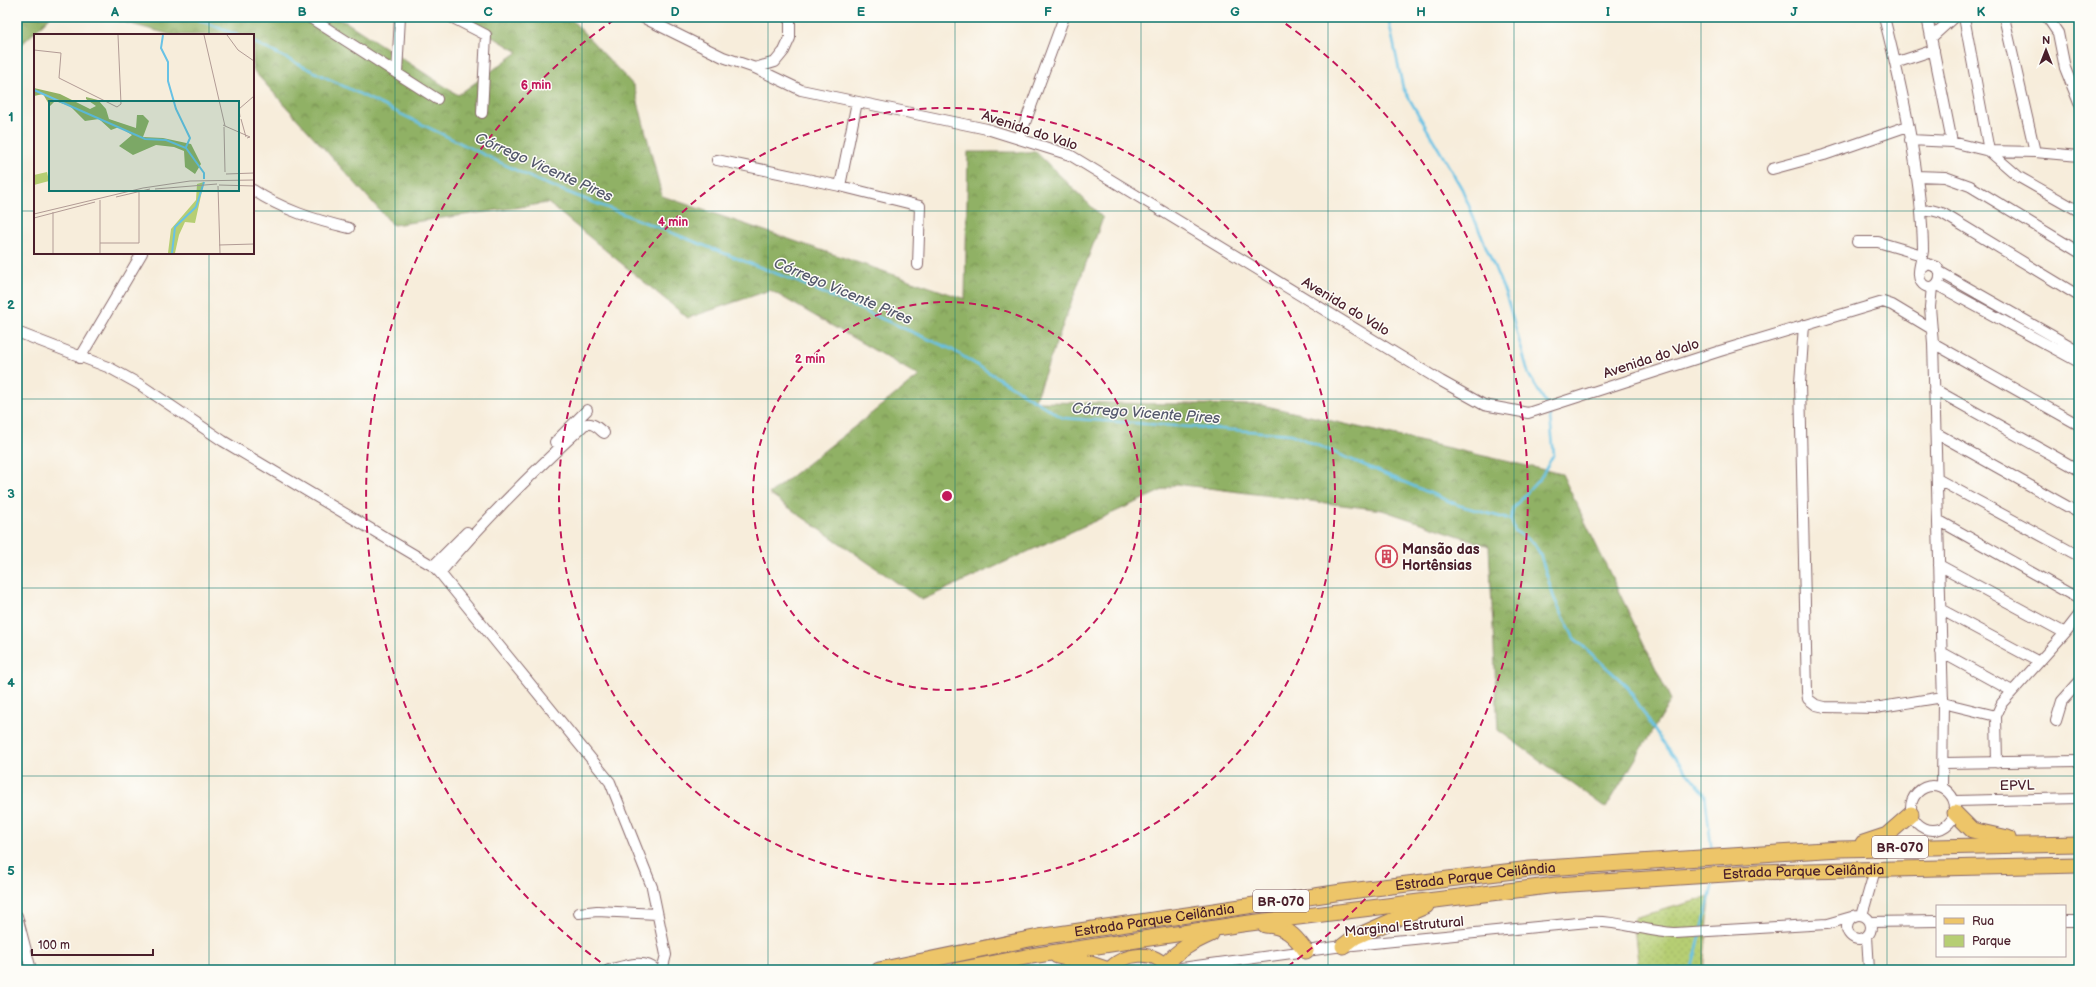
<svg xmlns="http://www.w3.org/2000/svg" width="2096" height="987" viewBox="0 0 2096 987" font-family="'Balsamiq Sans',sans-serif">
<style>
.green{fill:url(#green-dots);stroke:#80764f}
.forest{fill:url(#forest-crowns);stroke:#6d6848}
.lines{fill:none;stroke-linecap:round;stroke-linejoin:round}
.stream{stroke:#68c2e5;stroke-width:2.5}
.minor-casing{stroke:#876769;stroke-width:12}
.major-casing{stroke:#876769;stroke-width:15}
.highway-casing{stroke:#876769;stroke-width:17}
.minor{stroke:#fff;stroke-width:10}
.major{stroke:#edc569;stroke-width:13}
.highway{stroke:#edc569;stroke-width:15}
.grid{fill:none;stroke:#0f766e;stroke-width:1;stroke-opacity:0.55}
.ring{fill:none;stroke:#c2185b;stroke-width:2;stroke-dasharray:7 5}
.labels{text-anchor:middle;stroke-width:3;stroke-linejoin:round;paint-order:stroke}
.shield{fill:#fdfcf7;stroke:#806168;stroke-width:1}
.shield-label{font-size:13px;font-weight:bold;fill:#4a1f2b}
.street-label{font-size:14px;fill:#4a1f2b;stroke:#fdfcf7}
.poi-label{font-size:14px;font-weight:bold;fill:#4a1f2b;stroke:#fdfcf7;text-anchor:start}
.water-label{font-size:15px;font-style:italic;fill:#54586c;stroke:#fdfcf7}
.inset-river{fill:none;stroke:#68c2e5;stroke-width:2}
.inset-road{fill:none;stroke:#b29b95;stroke-width:1}
.view{fill:#0f766e;fill-opacity:0.15;stroke:#0f766e;stroke-width:2}
.inset-edge{fill:none;stroke:#4a1f2b;stroke-width:2}
.centre{fill:#c2185b;stroke:#fdfcf7;stroke-width:2}
.ring-label{font-size:12px;text-anchor:middle;font-weight:bold;fill:#c2185b;stroke:#fdfcf7;stroke-width:3;stroke-linejoin:round;paint-order:stroke}
.neatline{fill:none;stroke:#0f766e;stroke-width:1.5}
.grid-label{font-size:13px;text-anchor:middle;font-weight:bold;fill:#0f766e}
</style>
<defs>
<pattern id="green-dots" width="8" height="8" patternUnits="userSpaceOnUse"><rect width="8" height="8" fill="#b6ce73"/><path d="M2 2h.1M6 6h.1" fill="none" stroke="#9eb064" stroke-width="1.8" stroke-linecap="round"/></pattern>
<pattern id="forest-crowns" width="20" height="18" patternUnits="userSpaceOnUse"><rect width="20" height="18" fill="#90b165"/><path d="M2 6a3 3 0 1 1 6 0M12 15a3 3 0 1 1 6 0" fill="none" stroke="#788f53"/></pattern>
</defs>
<rect width="100%" height="100%" fill="#fdfcf7"/>
<filter id="ink" filterUnits="userSpaceOnUse"><feTurbulence type="fractalNoise" baseFrequency=".025" numOctaves="2"/><feDisplacementMap in="SourceGraphic" scale="8" xChannelSelector="R" yChannelSelector="G"/><feConvolveMatrix kernelMatrix="1 2 1 2 8 2 1 2 1" color-interpolation-filters="sRGB"/></filter>
<filter id="wash" filterUnits="userSpaceOnUse"><feTurbulence type="fractalNoise" baseFrequency=".012" numOctaves="4" result="noise"/><feDisplacementMap in="SourceGraphic" scale="16" xChannelSelector="R" yChannelSelector="G"/><feGaussianBlur stdDeviation="0.9" result="paint"/><feColorMatrix in="noise" values="0 0 0 0 0 0 0 0 0 0 0 0 0 0 0 0 0 1.4 0 .05"/><feComposite in="paint" operator="in"/></filter>
<g filter="url(#wash)">
<rect width="100%" height="100%" fill="#f7eddb"/>
<path class="green" d="M1710,897l-7,73h-64l-6,-52z"/>
<path class="forest" d="M17,17h33l-33,32z
M105,17h225l16,5 112,73 60,-43 -58,-35h109l65,69 28,110 303,103 3,-147h68l67,66 -69,184 228,3 300,69 109,226 -65,108 -108,-78 -9,-184 -107,-36 -206,-26 -254,116 -153,-106 150,-118 -149,-86 -82,28 -140,-115 -155,22 -140,-155v-35h-81z"/>
<g class="lines">
<path class="stream" d="M192,17l45,18
M1388,17l15,71 59,101 44,106 23,80 18,30
M253,42l283,138 262,102 153,67 112,69 228,16 167,71 53,15
M1549,409l5,45 -13,23 -28,31 -2,12 4,11 19,12 6,11 14,44 20,40 53,48 33,53 45,55 7,59
M1702,929l12,-50
M1691,970l10,-36"/>
</g>
</g>
<g filter="url(#ink)">
<g class="lines">
<defs>
<path id="minor" d="M309,17l128,82
M451,17l35,18 -4,78
M642,17l81,40 32,11 20,-6 9,-11 6,-13v-21
M1884,17c16,64 31,129 37,195 1,12 2,27 2,39 -1,8 -5,17 -4,24 1,17 23,16 21,-3l-3,-5 -9,-3 -8,6
M1927,17l25,125
M1964,17l25,134 30,26 60,34
M2004,17l31,135
M2047,17l11,16 7,35 14,35
M1932,37l22,-20
M1895,63l39,-13
M755,68l46,22 186,39 83,26 371,226 43,24 44,8 192,-62 163,-49 9,3 40,24
M397,73l3,-56
M1019,139l45,-122
M1910,140l42,2 37,9 46,1 44,4
M717,160l123,26 80,20 -2,59
M1772,169l52,-14 84,-29
M1916,176l29,1 25,9 109,66
M840,186l17,-84
M253,190c30,20 62,30 96,38
M1921,212l10,-2 11,3 137,83
M1857,242h21l44,13
M1940,272l139,79
M1937,285l142,77
M1932,287l-2,20 3,36 10,360 -1,84
M1804,325l-4,58 7,309 1,7 8,6 9,2 50,1 68,-11
M17,332l93,36 29,16 84,57 210,125 7,7 170,209 42,105 14,68 -4,15
M1933,343l146,82
M80,358l62,-105
M1934,389l145,81
M1936,433l143,80
M555,442l32,-32
M1937,479l142,77
M1938,520l141,79
M1939,565l126,68
M433,566l34,-34
M440,573c44,-53 93,-101 144,-148 8,-4 14,3 20,8
M1940,609l99,53
M1941,652l71,39
M1943,703l53,13
M2056,721l6,-20 17,-19
M1944,763l135,-2
M1997,763l-1,-47 6,-13 63,-70 14,-18
M1911 808a22 22 0 1 1 44 0a22 22 0 1 1-44 0Z
M1955,801l124,-3
M579,913l18,-2 60,3
M1862,915l13,-45
M1847 927a12 12 0 1 1 24 0a12 12 0 1 1-24 0Z
M17,916l14,54
M2065,921h14
M1870,922l67,-1
M1867,936l2,34
M609,970c15,-4 35,-12 47,0
M1167,970l176,-24 245,-24c30,-2 58,10 87,11l152,-9 28,-8"/>
<path id="major" d="M1109,970c12,-17 49,-22 58,0"/>
<g id="highway">
<path d="M1955,813l17,17 36,8"/>
<path d="M1863,843l24,-8 24,-21"/>
<path d="M1265,925c21,1 29,10 41,26"/>
<path d="M1343,946l12,-9 71,-31"/>
<path d="M1057,956l28,6 24,8"/>
<path d="M1165,965c13,-15 28,-23 46,-31"/>
<path id="s1" d="M879,970l160,-33 303,-45 188,-23 310,-20 239,-5"/>
<path id="s2" d="M958,970l73,-14 211,-32 314,-39 200,-13 323,-7"/>
</g>
</defs>
<use href="#minor" class="minor-casing"/>
<use href="#major" class="major-casing"/>
<use href="#highway" class="highway-casing"/>
<use href="#minor" class="minor"/>
<use href="#major" class="major"/>
<use href="#highway" class="highway"/>
</g>
</g>
<path class="grid" d="M209,17v18M395,17v953M582,17v953M768,17v953M955,17v953M1141,17v953M1328,17v953M1514,17v953M1701,17v953M1887,17v953M17,211h18M253,211h1826M209,253v717M17,399h2062M17,588h2062M17,776h2062"/>
<g class="ring">
<circle cx="947" cy="496" r="194"/>
<circle cx="947" cy="496" r="388"/>
<path d="M610 969A581 581 0 0 1 618 17M1276 17A581 581 0 0 1 1284 969"/>
</g>
<defs>
<symbol id="building-ring" viewBox="-11 -11 22 22"><circle r="9.5" fill="#fdfcf7" stroke="#d1495b" stroke-width="1.5"/><path d="M-4-6H4V6H1V3H-1V6H-4ZM-2.5-4.3h1.7v1.8h-1.7ZM.8-4.3h1.7v1.8H.8ZM-2.5-1h1.7V.8h-1.7ZM.8-1h1.7V.8H.8Z" fill="#d1495b"/></symbol>
</defs>
<g fill-rule="evenodd">
<use href="#building-ring" x="1374" y="544" width="25" height="25"/>
</g>
<g class="labels">
<g class="shield">
<rect x="1872" y="836" width="56" height="22" rx="3"/>
<rect x="1253" y="890" width="56" height="22" rx="3"/>
</g>
<g class="shield-label">
<text x="1900" y="852">BR-070</text>
<text x="1281" y="906">BR-070</text>
</g>
<g class="street-label">
<text transform="translate(1030 130) rotate(18)" y="5">Avenida do Valo</text>
<text transform="translate(1346 306) rotate(31)" y="5">Avenida do Valo</text>
<text transform="translate(1651 358) rotate(-18)" y="5">Avenida do Valo</text>
<text transform="translate(2017 785) rotate(-1)" y="5">EPVL</text>
<text dy="5" stroke="none"><textPath href="#s2" startOffset="852">Estrada Parque Ceilândia</textPath></text>
<text dy="5" stroke="none"><textPath href="#s1" startOffset="604">Estrada Parque Ceilândia</textPath></text>
<text dy="5" stroke="none"><textPath href="#s1" startOffset="280">Estrada Parque Ceilândia</textPath></text>
<text transform="translate(1404 926) rotate(-5)" y="5">Marginal Estrutural</text>
</g>
<g class="poi-label">
<text x="1402" y="554">Mansão das<tspan x="1402" dy="16">Hortênsias</tspan></text>
</g>
<g class="water-label">
<text transform="translate(544 167) rotate(24)" y="5">Córrego Vicente Pires</text>
<text transform="translate(843 291) rotate(23)" y="5">Córrego Vicente Pires</text>
<text transform="translate(1146 413) rotate(4)" y="5">Córrego Vicente Pires</text>
</g>
</g>
<g transform="translate(34 34)">
<rect width="220" height="220" fill="#f7eddb"/>
<path d="M13,138l2,9 -15,4v-10zM170,148l-9,41 -10,-1 -6,13 -4,18h-7l3,-24 25,-29 1,-16z" fill="#b6ce73"/>
<path d="M0,54l26,6 30,15 6,-3 -10,-7v-2l12,3 8,9 3,10 27,9 1,-13h6l6,6 -6,16 20,1 28,6 10,20 -6,10 -10,-7 -1,-16 -10,-4 -18,-2 -23,10 -14,-9 13,-11 -13,-8 -8,3 -12,-11 -14,2 -15,-15 -15,-5 -5,5 -7,-12 -9,2z" fill="#90b165"/>
<path class="inset-river" d="M129,1l-2,13 7,14v19l8,28 14,29 -4,9M0,56l111,49 21,1 20,8 18,25v6M138,219l3,-26 21,-20 8,-25"/>
<path class="inset-road" d="M170,1l21,91 -2,-1M193,1l11,15 16,11M0,16l27,3 -2,25 58,29 4,-3 -3,-69M206,83l-1,-8 15,-13M207,85l5,18M191,92l25,11 -3,1M190,93l1,45M192,140l28,-1M185,151l35,1M184,152l2,67M121,155l62,-5M82,163l34,-8M0,180l109,-26 47,-7 64,-1M0,184l61,-16M66,209h39v-51M185,211l35,-1M19,219v-41M66,219v-53"/>
<path class="view" d="M15,67h190v90h-190z"/>
<rect width="220" height="220" class="inset-edge"/>
</g>
<circle cx="947" cy="496" r="6" class="centre"/>
<g class="ring-label">
<text x="536" y="89">6 min</text>
<text x="673" y="226">4 min</text>
<text x="810" y="363">2 min</text>
</g>
<rect width="2096" height="987" fill="none" stroke="#fdfcf7" stroke-width="44"/>
<rect x="1936" y="905" width="130" height="52" fill="#fdfcf7" stroke="#b5a4a5"/>
<rect x="1944" y="918" width="20" height="6" fill="#edc569" stroke="#b5a4a5"/>
<text x="1972" y="925" font-size="12" fill="#4a1f2b">Rua</text>
<rect x="1944" y="935" width="20" height="12" fill="#b6ce73" stroke="#b5a4a5"/>
<text x="1972" y="945" font-size="12" fill="#4a1f2b">Parque</text>
<g transform="translate(2046 50)" stroke="#fdfcf7" stroke-width="3" paint-order="stroke">
<path d="M0-3L7 15L0 10L-7 15Z" fill="#4a1f2b"/>
<text y="-6" font-size="11" font-weight="bold" text-anchor="middle" fill="#4a1f2b">N</text>
</g>
<path d="M32 949v6h121v-6" fill="none" stroke="#4a1f2b" stroke-width="2"/>
<text x="38" y="949" font-size="12" fill="#4a1f2b" stroke="#fdfcf7" stroke-width="3" paint-order="stroke">100 m</text>
<rect x="22" y="22" width="2052" height="943" class="neatline"/>
<g class="grid-label">
<text x="115" y="16">A</text>
<text x="302" y="16">B</text>
<text x="488" y="16">C</text>
<text x="675" y="16">D</text>
<text x="861" y="16">E</text>
<text x="1048" y="16">F</text>
<text x="1235" y="16">G</text>
<text x="1421" y="16">H</text>
<text x="1608" y="16">I</text>
<text x="1794" y="16">J</text>
<text x="1981" y="16">K</text>
<text x="11" y="121">1</text>
<text x="11" y="309">2</text>
<text x="11" y="498">3</text>
<text x="11" y="687">4</text>
<text x="11" y="875">5</text>
</g>
</svg>
